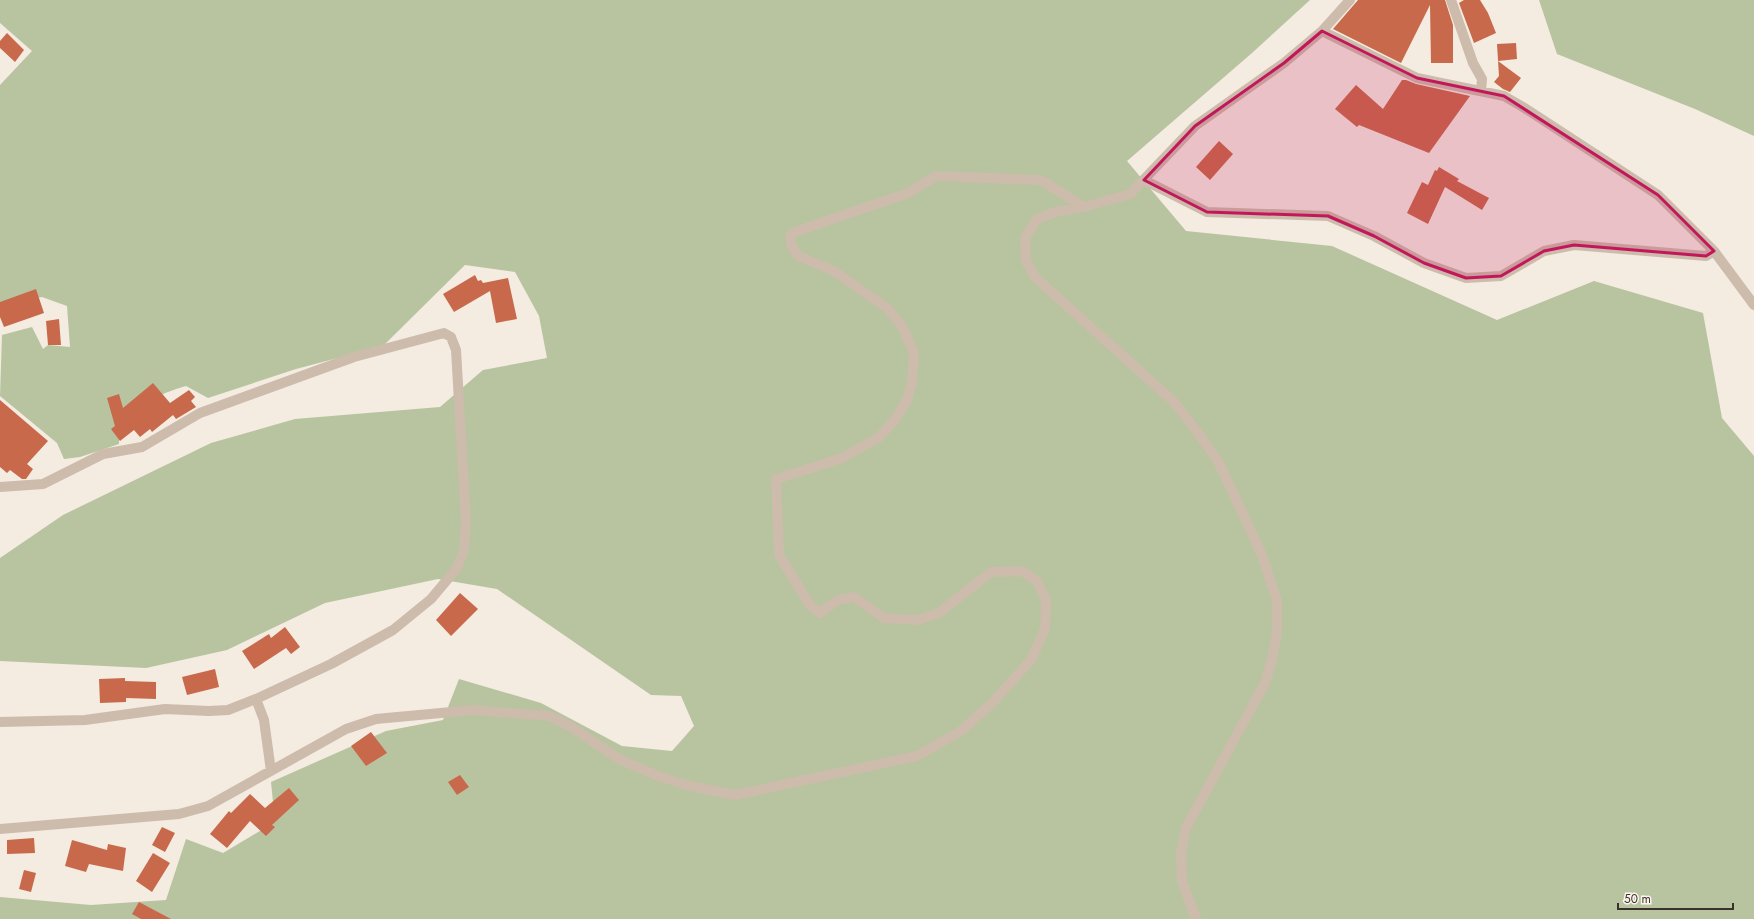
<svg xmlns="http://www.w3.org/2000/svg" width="1754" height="919" viewBox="0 0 1754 919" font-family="Jost,sans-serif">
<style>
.green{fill:#b8c4a0}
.building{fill:#c8694b}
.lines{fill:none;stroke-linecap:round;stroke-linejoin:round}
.minor{stroke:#cdbbac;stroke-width:10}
.marked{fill:#c2185b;fill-opacity:0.2;stroke:#c2185b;stroke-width:3;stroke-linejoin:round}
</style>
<rect width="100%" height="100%" fill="#f4ebe1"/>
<path class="green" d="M0,0h1310l-58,53 -125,108 59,70 146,15 165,74 97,-39 109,32 19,105 32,38v463h-1754v-22l91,8 75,-5 20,-61 37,14 52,-31 -4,-40 115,-51 57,-11 16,-41 82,24 81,43 50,5 22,-25 -13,-30 -30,-1 -154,-106 -59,-10 -113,24 -98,47 -81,18 -146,-7v-103l63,-43 148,-72 84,-24 145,-12 43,-37 64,-12 -8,-42 -24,-44 -50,-7 -82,81 -87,23 -88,29 -22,-12c-28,8 -42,17 -67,33v25l-39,13 -16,2 -7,-16 -57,-47 2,-61 30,-8 11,22 5,-4 22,2 -3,-41 -25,-9 -42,8v-220l32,-34 -32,-28z
M1539,0h215v136l-59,-27 -138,-55z"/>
<path class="building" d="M1358,0h87l8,25v38h-22l-1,-58 -29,58 -68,-34z
M1464,0h16l8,13 8,20 -22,10 -15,-40z
M7,33l17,17 -9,12 -15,-14v-7z
M1516,43l1,16 -19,2 23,17 -11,14 -7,-3 -9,-7 5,-6 -2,-32z
M1402,80h4l10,4 54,12 -41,57 -70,-28 -2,2 -22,-18 21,-24 27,24z
M1219,141l14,13 -23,26 -14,-13z
M1439,167l20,12 -2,2 32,17 -7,12 -37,-23 -17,37 -21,-11 15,-31 6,3 7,-15 2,1z
M475,275l3,6 3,-1 2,3 25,-5 9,41 -21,4 -6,-32 -36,21 -11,-18z
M36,289l8,24 -40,14 -4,-10v-15z
M59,319l2,26h-13l-2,-24z
M153,383l17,20 19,-13 6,7 -4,4 5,6 -20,12 -3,-4 -21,17 -2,-3 -10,8 -6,-7 -14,11 -9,-12 4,-3 -8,-28 12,-4 4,14z
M0,400l48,41 -21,23 6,5 -7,10h-4l-12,-9 -3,3 -7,-6z
M460,593l18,16 -27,27 -15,-16z
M285,627l15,20 -9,7 -5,-6 -32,21 -12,-18 27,-17 2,4z
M215,669l4,18 -32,8 -5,-18z
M125,678v3l31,1v17l-30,-1v4l-26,1 -1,-24z
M371,732l16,21 -21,13 -15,-20z
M460,775l9,12 -12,8 -9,-13z
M289,788l10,12 -27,25 3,2 -9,9 -16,-15 -23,27 -17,-14 19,-23 2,2 19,-19 15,14z
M162,827l13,6 -10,19 -13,-7z
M34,838l1,15 -28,1v-14z
M72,840l35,10 1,-6 18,4 -3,23 -34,-7 -3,8 -21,-6z
M153,853l17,10 -18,29 -16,-11z
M24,870l12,3 -5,19 -12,-3z
M139,902l32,17h-30l-9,-5z"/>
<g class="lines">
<path class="minor" d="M1451,0l22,63 9,16 -1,12
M1322,31l95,47 87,18 19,11 135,88 56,56 40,54
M1144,180l63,32 121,4 46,20 50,27 42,15 35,-2 43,-25 30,-6 132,11 8,-5
M0,487l43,-3 60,-30 39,-7 58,-34 154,-56 90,-24 7,4 5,13 10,172 -2,28 -7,18 -26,31 -38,31 -62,34 -75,35 -28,11 -19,1 -44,-2 -80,11 -85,2
M256,699l8,21 7,51
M0,829l179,-15 29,-8 138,-77 30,-10 97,-9 76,6 21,10 49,33 39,17 32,10 45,9 182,-39 44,-25 31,-28 39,-43 14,-31 1,-29 -9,-19 -15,-10 -31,1 -52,41 -21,7 -34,-2 -30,-21 -16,3 -18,13 -10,-8 -31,-50 -3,-76 66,-21 36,-20 16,-17 13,-21 5,-18 2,-29 -12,-27 -15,-18 -53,-37 -36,-15 -6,-9 -2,-10 2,-4 116,-40 28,-17 105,4 43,27
M1196,919l-14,-38 -1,-28 5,-25 79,-145 7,-24 5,-27v-31l-15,-46 -43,-92 -23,-33 -22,-28 -139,-125 -9,-16 -1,-23 12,-19 21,-8 26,-4 46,-13 65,-68 89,-63 38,-32 28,-31"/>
</g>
<path class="marked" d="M1322,31l95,47 87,18 154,99 56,56 -8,5 -132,-11 -30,6 -43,25 -35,2 -42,-15 -50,-27 -46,-20 -121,-4 -63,-32 51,-54 89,-63z"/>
<path d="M1618 903v6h115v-6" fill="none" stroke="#3b302b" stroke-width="2"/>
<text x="1624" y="903" font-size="12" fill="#3b302b" stroke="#fbf5ee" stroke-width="3" paint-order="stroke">50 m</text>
</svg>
